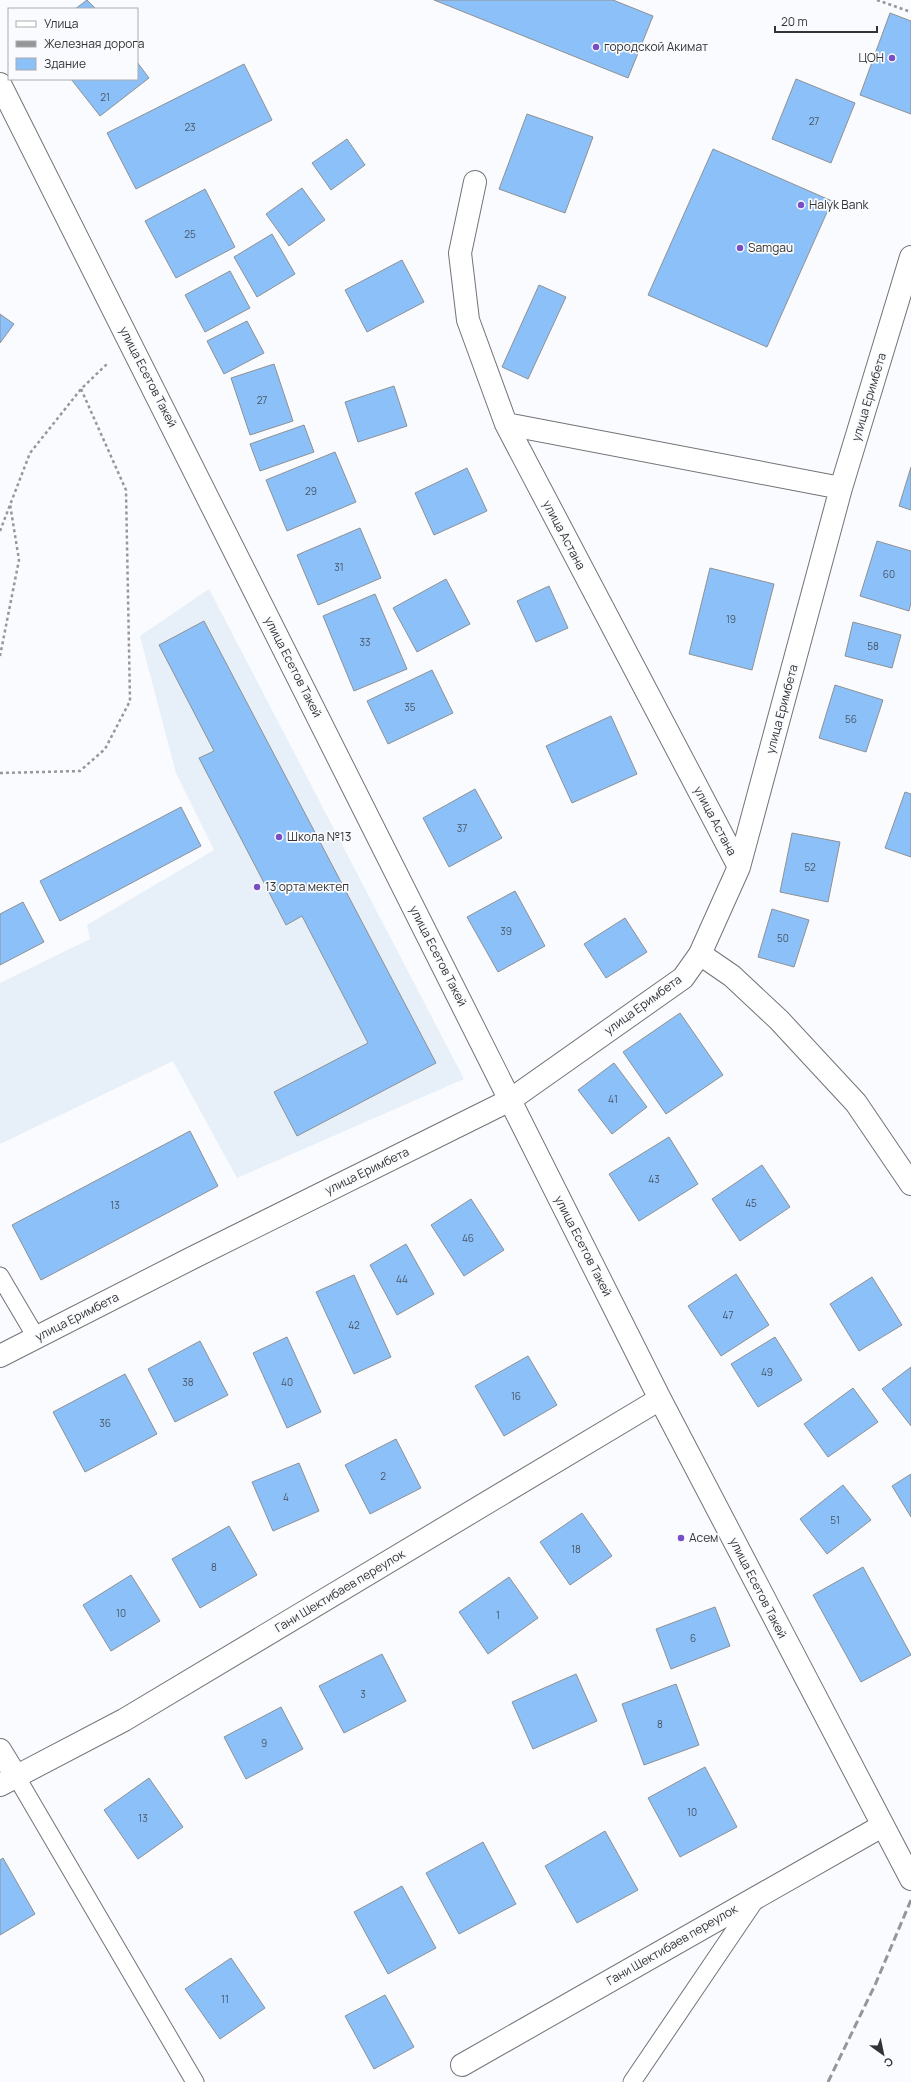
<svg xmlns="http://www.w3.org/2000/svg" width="911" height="2082" viewBox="0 0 911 2082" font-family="Manrope,sans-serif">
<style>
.built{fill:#e7eff8}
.building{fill:#8bc0f9;stroke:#8f9193}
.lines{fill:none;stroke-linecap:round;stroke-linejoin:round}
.lane-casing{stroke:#727477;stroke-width:19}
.street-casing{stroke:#727477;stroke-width:24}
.path{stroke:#969799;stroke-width:2.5;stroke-dasharray:3 3;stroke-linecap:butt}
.lane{stroke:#fff;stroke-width:17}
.street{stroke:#fff;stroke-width:22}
.rail{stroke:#959698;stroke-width:3;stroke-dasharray:8 4;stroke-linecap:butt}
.poi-dot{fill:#784ec6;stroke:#f9fbfe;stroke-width:1.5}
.labels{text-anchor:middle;stroke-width:3.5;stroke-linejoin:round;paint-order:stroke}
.number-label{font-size:10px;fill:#495665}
.poi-label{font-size:12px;fill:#333334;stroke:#f9fbfe;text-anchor:start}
.street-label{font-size:12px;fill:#333334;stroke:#f9fbfe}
</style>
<rect width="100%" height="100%" fill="#f9fbfe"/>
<path class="built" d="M209,589l255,490 -227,99 -64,-117 -173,83v-161l90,-44 -3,-14 127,-75 -38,-77 -36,-137z"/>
<path class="building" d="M87,0l9,9h-21z
M434,0h179l40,16 -25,62z
M890,13l21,8v93l-51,-19z
M137,62l12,16 -49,38 -29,-37h66z
M244,64l28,56 -136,69 -29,-56z
M796,79l59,24 -24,60 -59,-24z
M527,114l66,23 -28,76 -66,-24z
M347,139l18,26 -34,25 -19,-27z
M713,149l119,52 -65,146 -119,-52z
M302,188l23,32 -36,26 -23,-32z
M205,189l30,58 -59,31 -31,-57z
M272,234l23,40 -38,23 -23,-40z
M402,260l22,42 -57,30 -22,-42z
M230,271l20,37 -45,24 -20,-37z
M539,285l27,12 -38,82 -26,-12z
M0,314l14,10 -14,19z
M247,321l17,32 -40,21 -17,-33z
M274,364l19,57 -43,14 -19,-57z
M394,386l13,40 -49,16 -13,-40z
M304,425l10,27 -54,19 -10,-27z
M335,452l21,50 -69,29 -21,-51z
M911,467v43l-12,-4z
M467,468l20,43 -53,24 -19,-42z
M360,528l21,50 -63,27 -21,-50z
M877,541l34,10v52l-2,8 -49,-15z
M710,568l64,16 -22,86 -63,-16z
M446,579l24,45 -53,28 -24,-44z
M549,586l19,42 -32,14 -19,-41z
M375,594l32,75 -53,22 -31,-75z
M204,621l232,442 -139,73 -23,-44 94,-49 -66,-127 -16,9 -87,-167 15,-7 -55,-106z
M853,622l48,13 -9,33 -47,-12z
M432,670l21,43 -65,31 -21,-43z
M835,685l48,15 -17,52 -47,-14z
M611,716l26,58 -65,29 -26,-57z
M475,789l27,49 -53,29 -26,-49z
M905,792l6,2v63l-26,-9z
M181,807l20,39 -141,75 -20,-40z
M792,833l48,9 -12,60 -48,-10z
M515,891l30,55 -47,26 -31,-55z
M23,902l21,40 -44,23v-51z
M772,909l37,11 -15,47 -36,-10z
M625,918l22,34 -41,26 -22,-34z
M680,1013l43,62 -57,39 -43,-62z
M614,1063l33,44 -35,27 -34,-44z
M190,1131l28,55 -177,94 -29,-55z
M669,1137l29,47 -59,37 -30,-47z
M762,1165l28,42 -50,34 -28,-42z
M471,1199l33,51 -40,26 -33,-51z
M406,1244l28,50 -37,21 -27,-50z
M736,1274l33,51 -48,31 -33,-50z
M354,1275l37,82 -37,17 -38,-82z
M872,1277l30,48 -43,26 -29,-47z
M287,1337l34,75 -34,16 -34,-75z
M775,1337l27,43 -44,27 -27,-43z
M200,1341l28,54 -53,27 -27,-53z
M528,1356l29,49 -53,31 -29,-50z
M911,1367v59l-29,-37z
M125,1374l32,60 -72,38 -32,-60z
M853,1388l25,34 -50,35 -24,-33z
M396,1439l25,49 -51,26 -25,-49z
M299,1463l20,48 -46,20 -21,-49z
M911,1474v43l-19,-31z
M843,1485l28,35 -44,34 -27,-35z
M582,1513l30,43 -42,29 -30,-43z
M229,1526l28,49 -57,33 -28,-49z
M863,1567l48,88 -50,27 -48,-87z
M131,1575l29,46 -49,30 -28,-46z
M509,1577l29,41 -50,36 -29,-42z
M715,1607l15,39 -59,23 -15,-40z
M382,1654l24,47 -62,32 -25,-47z
M576,1674l21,47 -64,28 -21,-47z
M676,1684l23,61 -55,20 -22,-61z
M281,1707l22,42 -57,30 -22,-42z
M705,1767l32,60 -57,30 -32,-59z
M149,1778l34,49 -45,32 -34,-49z
M605,1831l33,59 -61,33 -32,-57z
M483,1842l33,62 -57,30 -33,-61z
M3,1858l32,56 -35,21v-75z
M402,1886l34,62 -48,26 -34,-62z
M231,1958l34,50 -45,31 -35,-50z
M385,1995l29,52 -40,22 -29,-53z"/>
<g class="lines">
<defs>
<path id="lane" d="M0,1276l36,61
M16,1776l179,306
M632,2082l124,-183"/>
<path id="street" d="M0,84l660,1315 251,480
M475,182l-15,71 8,67 38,104 233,443
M506,424l335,64
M700,954l32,22 47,44 77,83 55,81
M0,1356l192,-98 318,-158 173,-122 17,-24 39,-87 102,-379 70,-231
M0,1750l16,26
M0,1785l124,-65 536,-321
M462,2065l420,-239"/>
</defs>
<use href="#lane" class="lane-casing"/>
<use href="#street" class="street-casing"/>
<path class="path" d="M877,0l34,12
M0,531l30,-78 51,-64 27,-26
M0,656l19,-96 -9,-56
M0,773l80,-2 25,-22 25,-48 -4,-211 -45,-101"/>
<use href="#lane" class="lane"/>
<use href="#street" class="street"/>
<path class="rail" d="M828,2082l47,-97 36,-85"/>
</g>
<g class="poi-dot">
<circle cx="596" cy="47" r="4"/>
<circle cx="892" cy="58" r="4"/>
<circle cx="801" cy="205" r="4"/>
<circle cx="740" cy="248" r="4"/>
<circle cx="279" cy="837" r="4"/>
<circle cx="257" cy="887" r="4"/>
<circle cx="681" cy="1538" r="4"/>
</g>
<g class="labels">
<g class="number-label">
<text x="105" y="101">21</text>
<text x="814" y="125">27</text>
<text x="190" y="131">23</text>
<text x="190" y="238">25</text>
<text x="262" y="404">27</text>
<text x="311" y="495">29</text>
<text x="339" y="571">31</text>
<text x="889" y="578">60</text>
<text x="731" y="623">19</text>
<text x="365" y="646">33</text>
<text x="873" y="650">58</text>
<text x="410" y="711">35</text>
<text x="851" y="723">56</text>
<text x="462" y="832">37</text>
<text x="810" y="871">52</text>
<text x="506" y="935">39</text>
<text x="783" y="942">50</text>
<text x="613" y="1103">41</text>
<text x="654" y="1183">43</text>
<text x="751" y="1207">45</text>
<text x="115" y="1209">13</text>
<text x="468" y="1242">46</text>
<text x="402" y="1283">44</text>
<text x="728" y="1319">47</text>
<text x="354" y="1329">42</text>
<text x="767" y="1376">49</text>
<text x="188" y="1386">38</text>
<text x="287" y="1386">40</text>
<text x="516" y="1400">16</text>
<text x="105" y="1427">36</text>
<text x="383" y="1480">2</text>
<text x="286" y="1501">4</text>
<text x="835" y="1524">51</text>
<text x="576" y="1553">18</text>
<text x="214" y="1571">8</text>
<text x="121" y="1617">10</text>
<text x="498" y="1619">1</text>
<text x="693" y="1642">6</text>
<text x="363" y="1698">3</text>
<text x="660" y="1728">8</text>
<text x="264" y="1747">9</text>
<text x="692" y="1816">10</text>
<text x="143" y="1822">13</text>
<text x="225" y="2003">11</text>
</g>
<g class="poi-label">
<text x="604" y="51">городской Акимат</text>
<text x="884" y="62" text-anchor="end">ЦОН</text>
<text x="809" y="209">Halyk Bank</text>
<text x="748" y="252">Samgau</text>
<text x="287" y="841">Школа №13</text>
<text x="265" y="891">13 орта мектеп</text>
<text x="689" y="1542">Асем</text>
</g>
<g class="street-label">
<text transform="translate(148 377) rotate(63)" y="4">улица Есетов Такей</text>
<text transform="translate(869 397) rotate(-73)" y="4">улица Еримбета</text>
<text transform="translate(564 535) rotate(62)" y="4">улица Астана</text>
<text transform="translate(293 667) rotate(63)" y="4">улица Есетов Такей</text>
<text transform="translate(782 709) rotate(-75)" y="4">улица Еримбета</text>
<text transform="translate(715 821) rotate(62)" y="4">улица Астана</text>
<text transform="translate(438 956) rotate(63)" y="4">улица Есетов Такей</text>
<text transform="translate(643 1005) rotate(-36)" y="4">улица Еримбета</text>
<text transform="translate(367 1171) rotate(-26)" y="4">улица Еримбета</text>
<text transform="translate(583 1246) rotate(63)" y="4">улица Есетов Такей</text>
<text transform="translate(77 1317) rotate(-27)" y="4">улица Еримбета</text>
<text transform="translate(758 1588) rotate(63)" y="4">улица Есетов Такей</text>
<text transform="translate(340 1591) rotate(-31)" y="4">Гани Шектибаев переулок</text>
<text transform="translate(672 1945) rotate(-30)" y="4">Гани Шектибаев переулок</text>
</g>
</g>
<rect x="8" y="8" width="130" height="72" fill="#f9fbfe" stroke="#aaabad"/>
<rect x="16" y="21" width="20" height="6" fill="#ffffff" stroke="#aaabad"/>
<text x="44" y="28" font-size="12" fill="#333334">Улица</text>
<rect x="16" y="41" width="20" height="6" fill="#959698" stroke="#aaabad"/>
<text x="44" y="48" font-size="12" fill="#333334">Железная дорога</text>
<rect x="16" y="58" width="20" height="12" fill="#8bc0f9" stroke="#aaabad"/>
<text x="44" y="68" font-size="12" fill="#333334">Здание</text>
<g transform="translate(883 2054) rotate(147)" stroke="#f9fbfe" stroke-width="3" paint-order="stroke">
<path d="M0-3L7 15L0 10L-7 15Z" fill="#333334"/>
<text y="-6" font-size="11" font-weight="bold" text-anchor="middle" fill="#333334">С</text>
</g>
<path d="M775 26v6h102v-6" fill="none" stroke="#333334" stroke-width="2"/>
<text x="781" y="26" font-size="12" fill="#333334" stroke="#f9fbfe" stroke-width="3" paint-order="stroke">20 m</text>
</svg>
